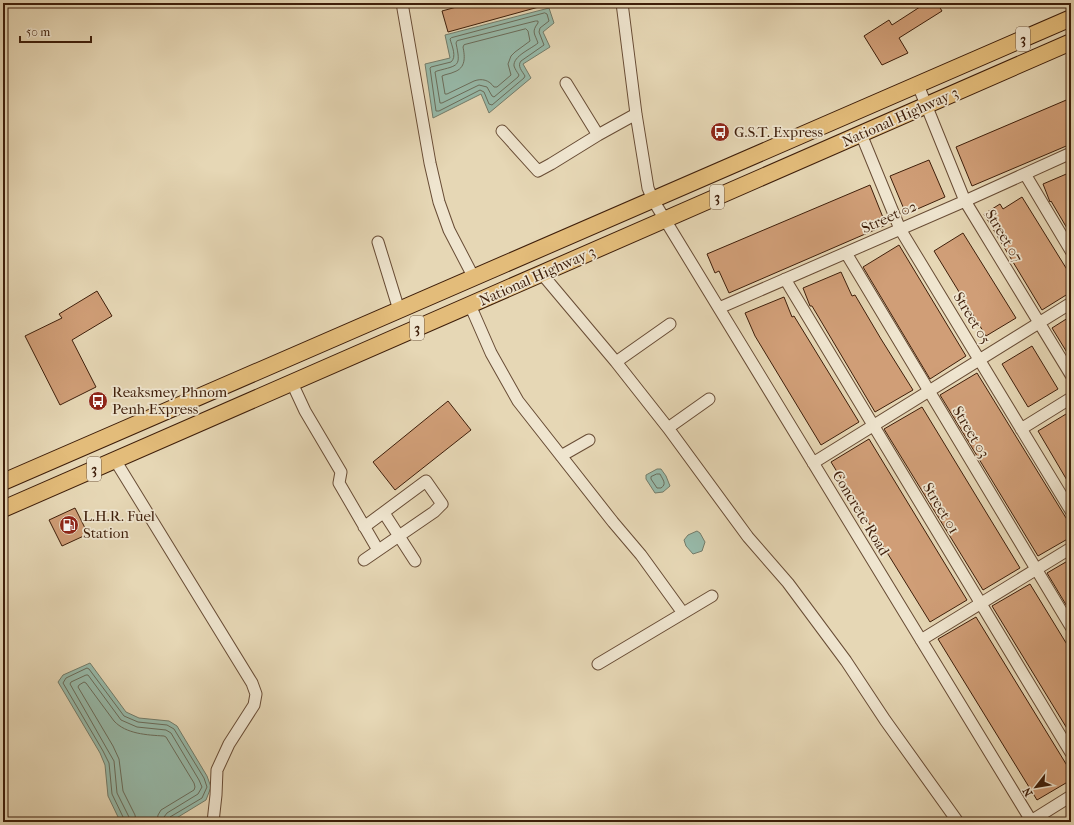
<svg xmlns="http://www.w3.org/2000/svg" width="1074" height="825" viewBox="0 0 1074 825" font-family="'IM FELL French Canon',serif">
<style>
.water{fill:#97baaa;stroke:#737c6a}
.lines{fill:none;stroke-linecap:round;stroke-linejoin:round}
.shore{stroke:#6a6c5a;stroke-width:1}
.building{fill:#d09e77;stroke:#3e1e0a}
.minor-casing{stroke:#684c35;stroke-width:13}
.highway-casing{stroke:#3e1e0a;stroke-width:18}
.minor{stroke:#efe5cf;stroke-width:11}
.highway{stroke:#e3bc7a;stroke-width:16}
.labels{text-anchor:middle;stroke-width:3.5;stroke-linejoin:round;paint-order:stroke}
.shield{fill:#efe5cf;stroke:#735a45;stroke-width:1}
.shield-label{font-size:14px;font-weight:bold;fill:#3e1e0a}
.street-label{font-size:15px;fill:#3e1e0a;stroke:#efe5cf}
.poi-label{font-size:15px;fill:#3e1e0a;stroke:#efe5cf;text-anchor:start}
</style>
<rect width="100%" height="100%" fill="#e6d7b5"/>
<filter id="stains"><feTurbulence type="fractalNoise" baseFrequency=".005" numOctaves="4"/><feColorMatrix values="0 0 0 0 .2 0 0 0 0 .09 0 0 0 0 .02 0 0 0 .5 -.17"/></filter>
<radialGradient id="worn" r=".72"><stop offset=".6" stop-color="#630" stop-opacity="0"/><stop offset="1" stop-color="#630" stop-opacity=".3"/></radialGradient>
<path class="water" d="M549,8l5,15 -11,9 7,15 -27,17 8,14 -42,35 -8,-19 -48,24 -8,-54 25,-6 -5,-23z
M657,469h4l5,7 4,10 -7,6 -8,1 -9,-14v-4z
M697,531l3,2 5,9 -3,9 -9,3 -7,-8 -2,-6 4,-5z
M90,663l36,49 13,6 30,3 8,5 30,50 4,11 -5,13 -36,22h-48l-3,-3 -11,-23 -3,-31 -5,-12 -42,-71 5,-7z"/>
<g class="lines">
<path class="shore" d="M545,13l2,1 2,7 -9,7 -1,4 5,13 -23,16c-4,5 1,10 4,15l-1,2 -32,27 -3,-1 -5,-12 -4,-2 -41,21h-3l-6,-43 1,-1 20,-5c6,-5 1,-16 -1,-23l1,-1z
M536,21h2v2c-7,9 -3,11 0,20 -7,6 -25,13 -24,23 1,3 3,6 5,9l-1,2 -24,20 -2,-1 -5,-9 -8,-2 -37,18h-2l-5,-31 2,-1c22,-6 24,-4 19,-28l1,-2z
M526,29l2,2 2,10 -15,11 -4,4 -3,8 3,11 -14,12h-3c-5,-7 -12,-9 -20,-6l-27,13h-2l-3,-18c4,-2 8,-2 12,-4 12,-4 11,-15 9,-25l1,-2z
M657,474h3c3,6 7,10 1,14h-4l-6,-9v-2z
M125,822l-1,-3 -12,-25 -3,-31 -6,-12 -40,-68 3,-5 21,-10 2,1 35,47 14,6 29,3 7,4 30,49 3,9 -5,11 -32,19 -2,2v3
M130,822l-1,-5 -12,-24 -3,-32 -7,-12 -37,-65 1,-2 15,-7h2l33,45 16,7 29,3 5,3 28,47 3,7 -4,7 -31,19 -3,4 -1,5
M136,822l-1,-7 -12,-24 -4,-32 -6,-13 -35,-59 1,-2 5,-3 2,1 28,38c12,13 33,14 50,15l2,1 28,46 1,4 -1,3 -33,20 -3,5 -1,7"/>
</g>
<path class="building" d="M471,3h75v2l-98,27 -6,-21z
M926,3h11l5,8 -43,27 9,15 -26,12 -18,-29 25,-16 3,5z
M1071,98v46l-99,42 -16,-39z
M929,160l16,37 -39,17 -16,-38z
M1071,172v63l-20,-34 -1,1 -7,-18z
M870,185l16,40 -157,68 -10,-22 -4,2 -8,-19z
M1022,197l49,79v16l-29,18 -58,-96 16,-10 3,5z
M963,233l53,85 -30,18 -52,-85z
M899,245l67,111 -36,23 -67,-112z
M841,272l11,24 3,-1 26,44 32,51 -38,22 -63,-106h-2l-7,-18z
M97,291l15,25 -40,24 24,47 -36,18 -35,-69 37,-18 -3,-4z
M784,297l8,20 2,-1 65,106 -38,23 -66,-109 -10,-23z
M1071,316v43l-19,-31z
M1032,346l26,43 -30,18 -26,-43z
M977,373l94,153v11l-33,19 -98,-161z
M448,401l23,29 -76,60 -22,-28z
M922,407l98,161 -37,22 -99,-161z
M1071,411v76l-33,-56z
M869,439l98,161 -37,22 -99,-160z
M75,508l13,26 -26,12 -13,-26z
M1071,559v54l-24,-40z
M1030,584l41,67v84l-79,-129z
M976,617l95,155v8l-34,20 -99,-161z"/>
<g class="lines">
<defs>
<path id="minor" d="M402,3l28,160 9,39 10,28 25,48
M622,3l14,111 12,74 5,12 379,622
M566,83l32,52
M918,85l47,116 106,174
M502,131l36,40 13,-7 47,-29 38,-21
M861,134l39,95 171,282
M1025,174l46,77
M378,242l21,68
M846,253l225,374
M542,274l74,88 52,66 80,109 40,46 58,78 39,59 73,102
M785,279l286,474
M470,305l21,48 27,48 95,121 28,33 42,58
M719,308l246,-107 106,-48
M616,362l54,-38
M292,383l13,28 36,61 -2,11 39,67
M668,428l41,-29
M1021,429l50,-31
M561,456l28,-16
M115,460l137,223 4,11 -2,11 -25,39 -12,26 -1,25 -3,27
M813,463l258,-160
M384,513l31,48
M364,560l70,-48 8,-8 -16,-23 -62,46
M921,640l150,-92
M598,664l114,-68
M1031,821l40,-25"/>
<path id="highway" d="M3,482l1068,-464
M3,509l1068,-467"/>
</defs>
<use href="#minor" class="minor-casing"/>
<use href="#highway" class="highway-casing"/>
<use href="#minor" class="minor"/>
<use href="#highway" class="highway"/>
</g>
<defs>
<symbol id="bus-disc" viewBox="-11 -11 22 22"><circle r="9.5" fill="#8f2418" stroke="#efe5cf"/><path d="M-5-6H5V4H4V6H2V4H-2V6H-4V4H-5ZM-3.5-4V0h7V-4ZM-3.5 1.2v1.5H-2V1.2ZM2 1.2v1.5H3.5V1.2Z" fill="#fff"/></symbol>
<symbol id="fuel-disc" viewBox="-11 -11 22 22"><circle r="9.5" fill="#8f2418" stroke="#efe5cf"/><path d="M-5.5-6h7V0h2V4h1.3V-2.5L3-4.5l.8-.8L6-3V5H2.5V1h-1V6h-7ZM-4.2-4.7v3.2H.2V-4.7Z" fill="#fff"/></symbol>
</defs>
<g fill-rule="evenodd">
<use href="#bus-disc" x="709" y="121" width="22" height="22"/>
<use href="#bus-disc" x="87" y="390" width="22" height="22"/>
<use href="#fuel-disc" x="58" y="514" width="22" height="22"/>
</g>
<g class="labels">
<g class="shield">
<rect x="1016" y="27" width="14" height="24" rx="3"/>
<rect x="710" y="185" width="14" height="24" rx="3"/>
<rect x="410" y="316" width="14" height="24" rx="3"/>
<rect x="87" y="457" width="14" height="24" rx="3"/>
</g>
<g class="shield-label">
<text x="1023" y="44">3</text>
<text x="717" y="202">3</text>
<text x="417" y="333">3</text>
<text x="94" y="474">3</text>
</g>
<g class="street-label">
<text transform="translate(900 117) rotate(-24)" y="5">National Highway 3</text>
<text transform="translate(889 217) rotate(-24)" y="5">Street 02</text>
<text transform="translate(1004 236) rotate(59)" y="5">Street 07</text>
<text transform="translate(537 276) rotate(-24)" y="5">National Highway 3</text>
<text transform="translate(972 318) rotate(59)" y="5">Street 05</text>
<text transform="translate(971 432) rotate(59)" y="5">Street 03</text>
<text transform="translate(941 508) rotate(59)" y="5">Street 01</text>
<text transform="translate(861 513) rotate(59)" y="5">Concrete Road</text>
</g>
<g class="poi-label">
<text x="734" y="137">G.S.T. Express</text>
<text x="112" y="397">Reaksmey Phnom<tspan x="112" dy="17">Penh Express</tspan></text>
<text x="83" y="521">L.H.R. Fuel<tspan x="83" dy="17">Station</tspan></text>
</g>
</g>
<rect width="1074" height="825" fill="none" stroke="#e6d7b5" stroke-width="16"/>
<rect x="4" y="4" width="1066" height="817" fill="none" stroke="#3e1e0a" stroke-width="2"/>
<rect x="8" y="8" width="1058" height="809" fill="none" stroke="#3e1e0a"/>
<g transform="translate(1036 787) rotate(239)" stroke="#efe5cf" stroke-width="3" paint-order="stroke">
<path d="M0-3L7 15L0 10L-7 15Z" fill="#3e1e0a"/>
<text y="-6" font-size="11" font-weight="bold" text-anchor="middle" fill="#3e1e0a">N</text>
</g>
<path d="M20 36v6h71v-6" fill="none" stroke="#3e1e0a" stroke-width="2"/>
<text x="26" y="36" font-size="12" fill="#3e1e0a" stroke="#efe5cf" stroke-width="3" paint-order="stroke">50 m</text>
<rect width="100%" height="100%" filter="url(#stains)"/>
<rect width="100%" height="100%" fill="url(#worn)"/>
</svg>
